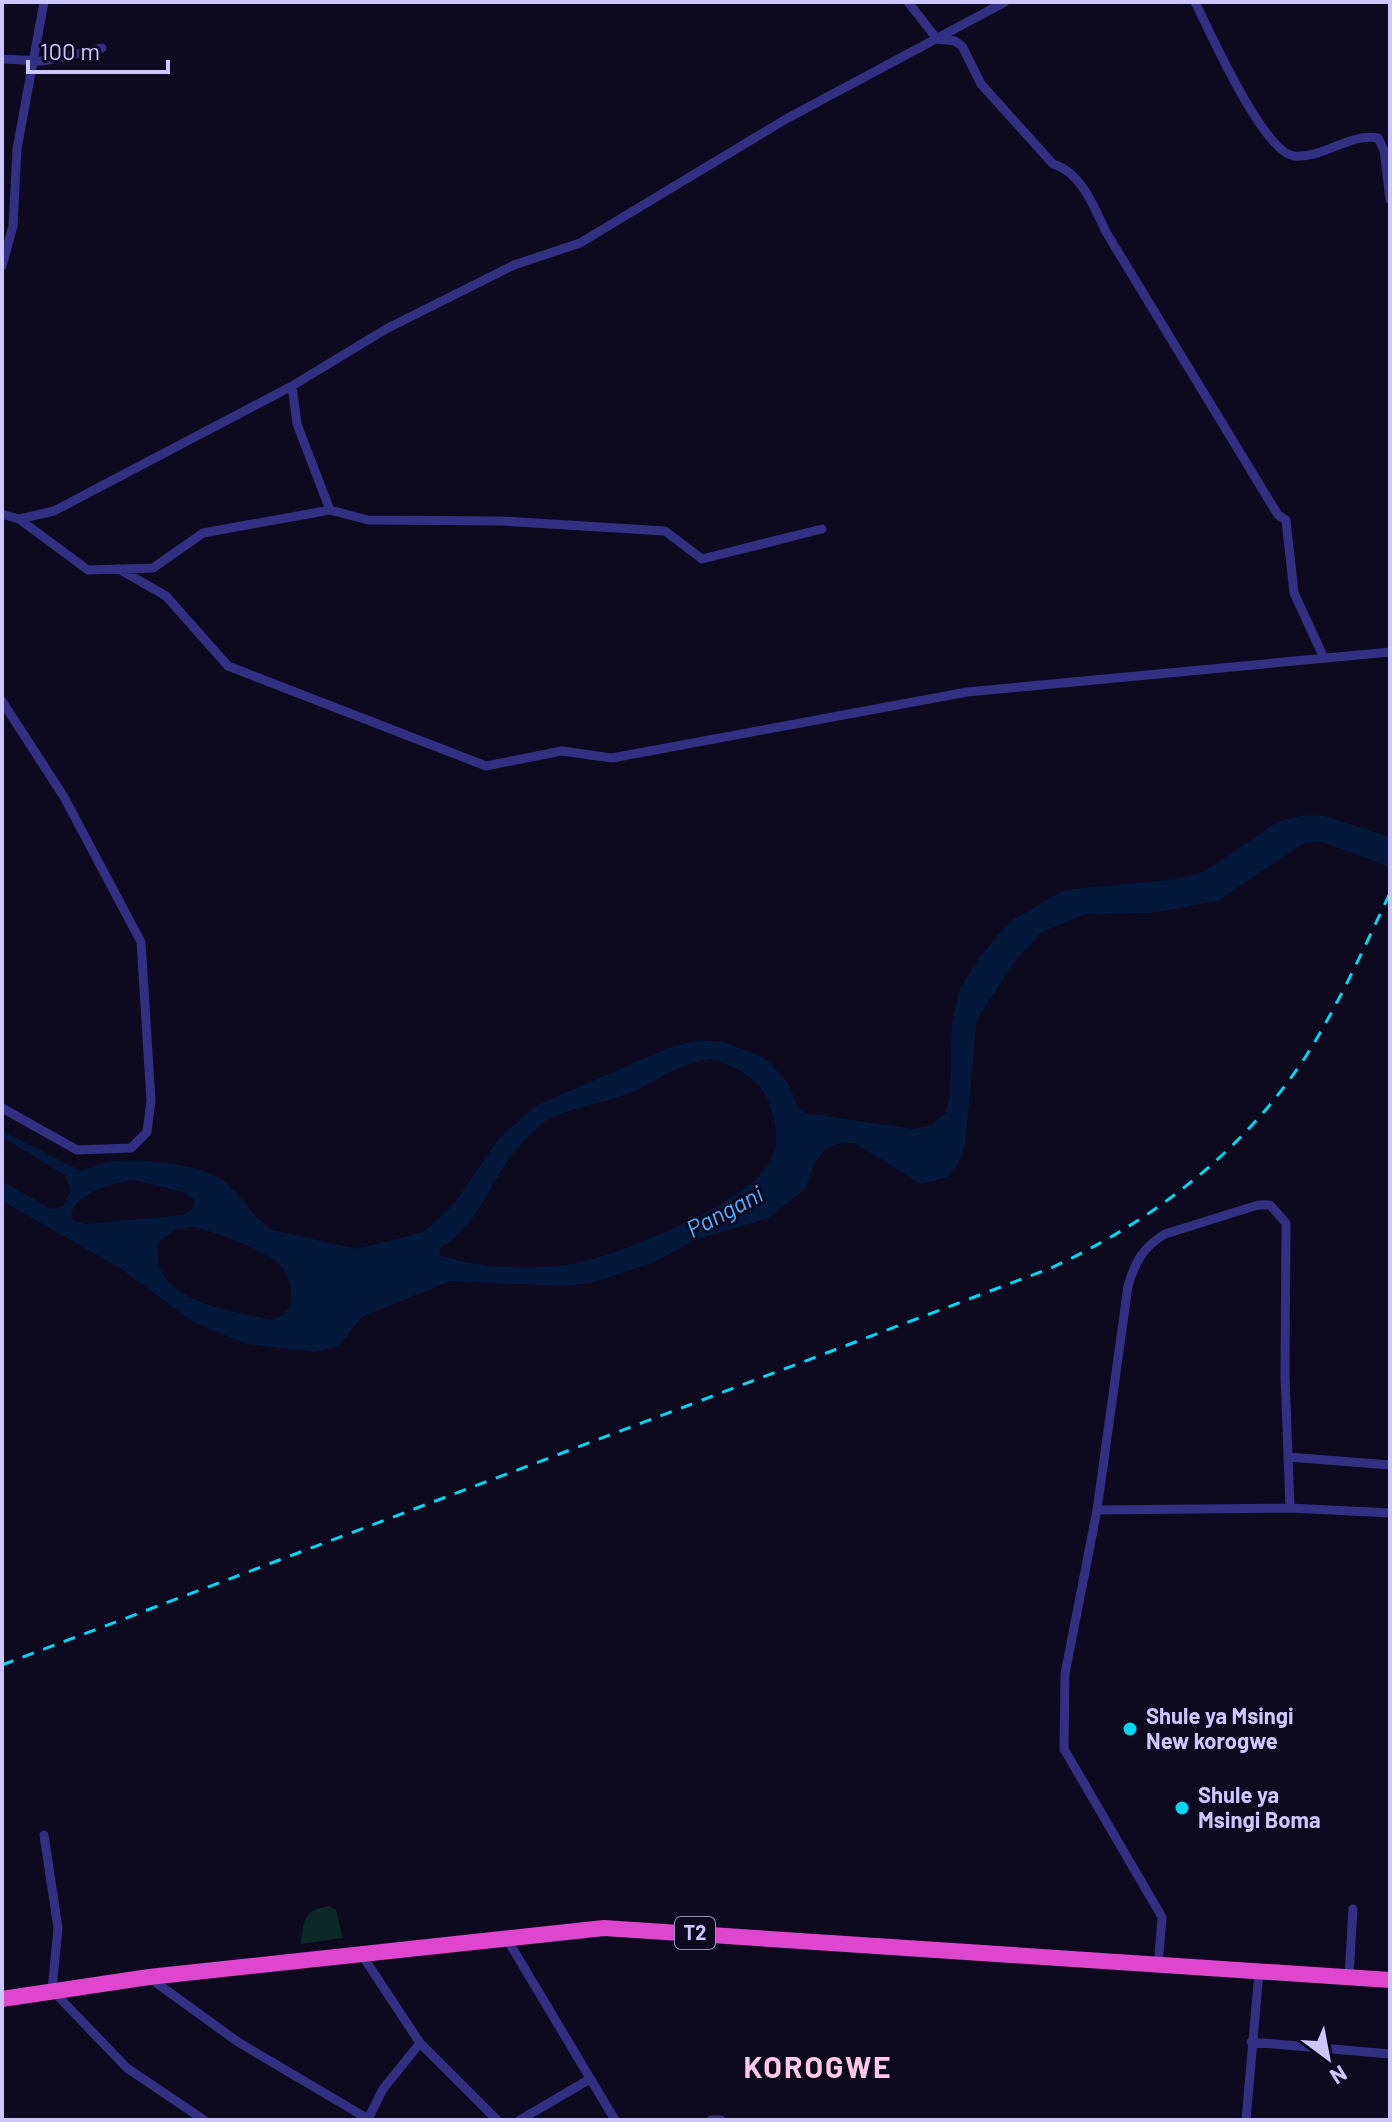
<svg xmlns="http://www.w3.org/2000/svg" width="1392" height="2122" viewBox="0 0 1392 2122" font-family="Barlow,sans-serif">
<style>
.green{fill:#0c2827}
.water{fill:#04183c;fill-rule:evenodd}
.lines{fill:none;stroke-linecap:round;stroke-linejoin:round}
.minor{stroke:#332f82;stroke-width:9}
.trunk{stroke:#de47cd;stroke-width:16}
.rail{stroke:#00d7f1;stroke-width:3;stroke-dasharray:12 10;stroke-linecap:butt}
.poi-dot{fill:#00d7f1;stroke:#0d091e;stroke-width:3}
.labels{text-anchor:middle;stroke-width:6;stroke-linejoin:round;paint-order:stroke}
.shield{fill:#0d091e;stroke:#938dbc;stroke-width:2}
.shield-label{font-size:20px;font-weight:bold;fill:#cdc6ff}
.poi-label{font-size:22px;font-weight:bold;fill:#cdc6ff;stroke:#0d091e;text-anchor:start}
.water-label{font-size:24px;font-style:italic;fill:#54afff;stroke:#0d091e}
.district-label{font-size:30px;font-weight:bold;letter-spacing:2px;fill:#ffc8eb;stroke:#0d091e}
</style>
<rect width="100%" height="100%" fill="#0d091e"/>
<path class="green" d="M330,1906l6,4 7,28 -42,6c3,-25 2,-34 29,-38z"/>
<path class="water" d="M1305,815l20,1 65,21v30l-68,-25 -18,1 -86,58 -67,12 -65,1 -44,18 -28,30 -37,57 -12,125 -6,19 -11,14 -27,7 -66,-41 -18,1 -12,5 -11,16 -9,24 -36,29 -74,22 -43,23 -61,20 -29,3 -112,-5 -88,36 -23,29 -25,6 -67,-8 -54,-22 -73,-54 -118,-67v-20l49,28 12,-3 8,-16 -6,-15 -63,-38v-6l77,39c9,0 14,-4 23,-7 28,-7 92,0 117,15 20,12 32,39 53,52l85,19 67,-17 29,-27 45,-65 37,-34 131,-57 32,-9 25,2 42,16 22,24 11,24 7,7 108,16 18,-4 14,-11 5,-19 2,-72 8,-35 19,-30 29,-35 56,-33 114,-11 27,-8 74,-50zM711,1059c34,11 53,21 62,57 5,20 5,34 -7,52 -24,37 -156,92 -200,97 -41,5 -88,3 -127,-10l1,-7c40,-23 50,-68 78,-101 9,-9 21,-23 32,-29 26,-12 56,-15 82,-26 27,-12 49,-30 79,-33zM134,1180l52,13 8,7 -1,8 -9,7 -98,9 -12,-3 -3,-8c10,-23 40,-29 63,-33zM194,1227c21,5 73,24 87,39 9,10 10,25 11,37l-9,12 -11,5c-41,-10 -126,-18 -113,-78l16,-13z"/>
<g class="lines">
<path class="minor" d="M908,2l29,37 18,2 7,5 19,38 72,80c28,8 41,43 53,68l172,283 8,5 8,73 30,65
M1195,2c15,30 68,150 99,154 29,3 54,-23 84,-18l6,12 6,50
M2,59l41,2 59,-13
M2,266l11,-40 4,-77 27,-147
M292,386l5,38 33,86
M2,514l17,5 35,-8 238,-125 94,-57 128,-64 66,-22 206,-124 219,-117
M19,519l69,51 65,-2 50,-35 127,-23 38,10 134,1 163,10 37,28 120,-30
M119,569l47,27 62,70 258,100 76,-15 50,7 355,-66 423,-40
M2,701l62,96 77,145 10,159 -4,31 -16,16 -54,2 -75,-42
M1288,1457l102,8
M1097,1510l193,-2 100,5
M44,1835l14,93 -6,62 75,78 77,52
M507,1939l108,181
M362,1955l58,88 77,77
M1158,1968l4,-51 -98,-168 1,-75 32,-164 31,-224c7,-24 15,-39 37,-52l93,-29h12l16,18 -1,153 5,132
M1349,1977l4,-68
M151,1979l87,63 132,78
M1251,2042l139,12
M368,2119l15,-30 37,-46
M520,2120l70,-41
M711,2120h10
M1246,2120l13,-148"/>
<path class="trunk" d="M2,1999l147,-22 455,-49 786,52"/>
<path class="rail" d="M2,1665l1049,-397c102,-47 193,-117 255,-212 33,-52 58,-108 84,-163"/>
</g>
<g class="poi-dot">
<circle cx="1130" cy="1729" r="8"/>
<circle cx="1182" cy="1808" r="8"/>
</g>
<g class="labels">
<rect class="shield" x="675" y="1917" width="40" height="32" rx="6"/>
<g class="shield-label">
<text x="695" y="1940">T2</text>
</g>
<g class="poi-label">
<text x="1146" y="1724">Shule ya Msingi<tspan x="1146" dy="25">New korogwe</tspan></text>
<text x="1198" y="1803">Shule ya<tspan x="1198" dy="25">Msingi Boma</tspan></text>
</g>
<g class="water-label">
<text transform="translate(725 1212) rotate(-28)" y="8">Pangani</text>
</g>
<g class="district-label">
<text x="818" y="2078">KOROGWE</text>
</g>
</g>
<rect width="1392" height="2122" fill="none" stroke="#cdc6ff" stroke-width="8"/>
<g transform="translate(1328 2058) rotate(148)" stroke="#0d091e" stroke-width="6" paint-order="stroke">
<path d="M0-6L14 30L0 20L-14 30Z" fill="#cdc6ff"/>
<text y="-12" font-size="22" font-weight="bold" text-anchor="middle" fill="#cdc6ff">N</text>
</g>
<path d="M28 60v12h140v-12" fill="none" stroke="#cdc6ff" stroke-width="4"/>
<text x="40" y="60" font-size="24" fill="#cdc6ff" stroke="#0d091e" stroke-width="6" paint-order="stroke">100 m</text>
</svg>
